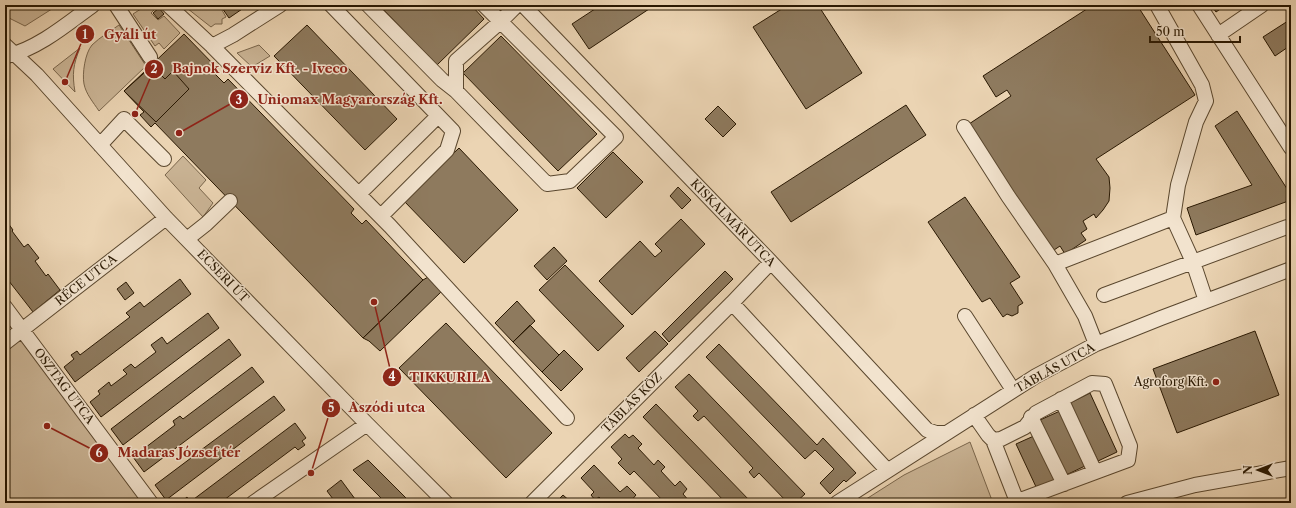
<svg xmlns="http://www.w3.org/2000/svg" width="1296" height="508" viewBox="0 0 1296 508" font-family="'Libre Caslon Text',serif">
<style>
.green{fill:#cab495;stroke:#7a664c}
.building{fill:#8e7a5e;stroke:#291802}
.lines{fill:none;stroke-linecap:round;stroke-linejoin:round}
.minor-casing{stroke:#5a472e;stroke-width:16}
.minor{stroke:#f2e3ce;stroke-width:14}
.poi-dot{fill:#8f2418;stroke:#f2e3ce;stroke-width:1.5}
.labels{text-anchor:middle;stroke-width:3;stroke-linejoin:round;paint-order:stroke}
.street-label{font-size:12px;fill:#291802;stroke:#f2e3ce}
.poi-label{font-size:12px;fill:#291802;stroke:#f2e3ce;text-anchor:end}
.leader{fill:none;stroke:#8f2418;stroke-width:1.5}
.callout-dot{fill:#8f2418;stroke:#f2e3ce;stroke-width:1.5}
.mark-label{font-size:12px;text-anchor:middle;font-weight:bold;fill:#fff}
.callout-label{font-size:13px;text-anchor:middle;font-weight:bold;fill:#8f2418;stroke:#f2e3ce;stroke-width:3;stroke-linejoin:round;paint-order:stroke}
</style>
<rect width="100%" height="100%" fill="#ebd4b3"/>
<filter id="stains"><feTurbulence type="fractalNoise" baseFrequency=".005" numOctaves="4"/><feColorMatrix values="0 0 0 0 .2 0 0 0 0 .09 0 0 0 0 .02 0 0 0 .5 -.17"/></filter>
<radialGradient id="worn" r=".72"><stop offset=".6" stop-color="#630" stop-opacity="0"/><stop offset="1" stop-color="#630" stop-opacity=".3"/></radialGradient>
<path class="green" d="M5,5h49l1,2 -30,19 -20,-10z
M147,5h9l1,2 -6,6 7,7 6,-4 16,17 -16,16 -5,-6 -4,3 -22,-32z
M183,5h36l7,12 -4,2v5h-7l-4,3z
M119,25l27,41 -47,45c-6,-9 -13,-17 -15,-27 -2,-10 1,-31 8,-39 8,-8 19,-14 27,-20z
M259,45l11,11 -18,11 -15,-14z
M80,48c-7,17 -8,26 -5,44l-22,-23z
M183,156l23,24 -7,8 14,15 -10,14 -38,-42z
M22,337l122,166h-139v-152z
M970,442l23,61h-133l44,-28z"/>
<path class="building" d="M220,5h28l-19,13z
M379,5h92l13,14 -47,46z
M601,5h54l-66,44 -17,-25z
M788,5h30l44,68 -56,36 -53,-82z
M1093,5h44l58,90 -99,64 13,18 1,11 -1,13 -6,9 -7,8 -2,-4 -11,7 4,8 -6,4 5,7 -21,14 -5,-8 -9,6 -82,-128 42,-28 -4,-6 -11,7 -13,-21z
M1211,5h15l-10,7z
M159,8l5,6 -6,5 -5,-6z
M1291,19v26l-16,11 -12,-19z
M307,25l90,94 -32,31 -91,-94z
M184,34l34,35 -4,4 10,10 4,-4 126,130 -3,4 11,11 4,-4 57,60 -60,58 -208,-215 -4,4 -11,-12 4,-3 -20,-21z
M501,36l96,98 -39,37 -95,-98z
M152,66l13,13 8,-8 16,18 -33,33 -32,-31z
M906,105l20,30 -135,87 -20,-30z
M718,106l18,18 -13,13 -18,-18z
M1237,111l54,84v5l-95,35 -9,-27 65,-23 -37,-59z
M459,148l59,62 -54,53 -60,-62z
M613,152l30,30 -37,36 -29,-30z
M678,187l13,13 -9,9 -12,-13z
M965,197l55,80 -10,6 13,20 -5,3v7l-6,3 -5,-2 -4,3 -13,-19 -8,4 -54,-80z
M5,219l8,11 -1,1 12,16 4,-3 11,14 -4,3 11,15 2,-2 12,16 -27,22 -28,-36z
M681,219l24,25 -73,71 -33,-34 41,-40 15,16 7,-6 -7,-7z
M554,247l13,14 -20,19 -13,-14z
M565,265l59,61 -26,25 -59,-61z
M725,271l8,8 -64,63 -7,-8z
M428,277l14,14 -62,60 -11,-10 -6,-3 60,-58z
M180,279l11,15 -116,88 -11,-15 10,-8 -3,-4 6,-4 3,4 50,-38 -4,-4 14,-11 4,5z
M126,282l8,11 -9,7 -8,-11z
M517,301l18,20 -22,21 -18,-19z
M208,313l11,15 -118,89 -11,-15 10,-8 -2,-3 11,-9 2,4 16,-12 -4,-4 8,-6 4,4 21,-16 -5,-7 11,-8 5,7z
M446,323l106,110 -46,45 -107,-110z
M530,325l29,30 -17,17 -29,-30z
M655,331l13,13 -29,28 -13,-14z
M1255,331l24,64 -102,38 -24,-64z
M229,339l12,16 -118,90 -12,-16z
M719,344l98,101 6,-7 33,35 -10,9 -2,-2 -14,14 -10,-11 14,-14 -19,-19 -10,9 -99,-102z
M564,350l19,19 -22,22 -19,-19z
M252,367l12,15 -120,90 -11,-15 42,-32 -2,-4 7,-5 3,3z
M689,374l116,120 -10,9h-7l-29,-30 -5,5 -5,-6 4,-4 -49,-52 -6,5 -5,-5 5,-5 -23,-24z
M1090,393l27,59 -19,9 -28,-58z
M274,396l11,14 -119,90 -11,-15 36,-27 -2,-4 5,-4 3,3z
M656,404l96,99h-26l-83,-86z
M1060,411l25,55 -19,9 -26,-55z
M295,423l11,15 -4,3 3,4 -7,5 -3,-3 -75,56h-40l7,-6 3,5z
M625,434l4,4 4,-3 9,9 -4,4 16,17 4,-5 7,7 -4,4 14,15 5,-5 7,8 -4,5 8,9h-26l-31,-32 -4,4 -12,-12 4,-4 -11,-12z
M1036,435l20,45 -19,9 -21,-45z
M368,460l43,43h-25l-33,-33z
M594,465l26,27 7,-6 9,9 -6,7 1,1h-26l-6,-6 -4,3 -4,-5 3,-3 -13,-14z
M341,480l17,23h-22l-9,-12z
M563,495l9,8h-17z"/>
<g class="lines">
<defs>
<path id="minor" d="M116,5l34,52
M168,5l44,41 178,180 177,192
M331,5l122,126 -6,19 -66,66
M368,5l74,75 14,11 91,93 23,-3 46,-44 -132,-132
M523,5l248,257 156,168 9,3h10
M1157,5l45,80 4,16 -10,21 -18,63 -5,33 20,44 13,39
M1199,5l92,143
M1218,35l44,-30
M5,45l32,30 129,143 201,206 79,79
M212,46l21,-11 47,-30
M7,56c32,-8 60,-32 86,-51
M456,91v-30l44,-39 17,-17
M964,127l44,69 47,68 30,52 11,28
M100,145l24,-26 40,40
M359,194l79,-78
M187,239l19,-15 24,-23
M1055,264l118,-46
M1104,295l183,-68
M732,303l155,167
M5,307l146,196
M965,316l48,74
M5,343l161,-125
M1061,399l34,73
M974,415l14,20 5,5 8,-1 24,-12 11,-14 56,-30 13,1 25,62 -2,14 -105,39h-7l-23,-59
M1031,417l33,67
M253,503l114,-79
M532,503l200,-200 39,-41
M837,503l199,-127 60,-32 65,-26 130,-49
M1127,503l68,-18 96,-17"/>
</defs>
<use href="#minor" class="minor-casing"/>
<use href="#minor" class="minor"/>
</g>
<circle class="poi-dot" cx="1216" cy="382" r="4"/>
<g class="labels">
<g class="street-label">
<text transform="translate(733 223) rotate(46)" y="4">KISKALMÁR UTCA</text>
<text transform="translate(223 276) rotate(46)" y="4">ECSERI ÚT</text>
<text transform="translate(86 280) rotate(-38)" y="4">RÉCE UTCA</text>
<text transform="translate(1055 368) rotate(-29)" y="4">TÁBLÁS UTCA</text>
<text transform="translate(64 386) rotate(53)" y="4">OSZTAG UTCA</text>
<text transform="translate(632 403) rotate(-45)" y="4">TÁBLÁS KÖZ</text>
</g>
<g class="poi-label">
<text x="1208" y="386">Agroforg Kft.</text>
</g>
</g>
<path class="leader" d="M65 82L85 34M135 114L154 69M179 133L239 99M374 302L392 377M311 473L331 408M47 426L99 453"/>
<g class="callout-dot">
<circle cx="65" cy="82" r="4"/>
<circle cx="135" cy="114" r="4"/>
<circle cx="179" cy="133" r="4"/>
<circle cx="374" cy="302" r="4"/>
<circle cx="311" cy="473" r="4"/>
<circle cx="47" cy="426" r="4"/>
<circle cx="85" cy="34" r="10"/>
<circle cx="154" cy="69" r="10"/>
<circle cx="239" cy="99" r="10"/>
<circle cx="392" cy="377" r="10"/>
<circle cx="331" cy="408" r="10"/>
<circle cx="99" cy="453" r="10"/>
</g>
<g class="mark-label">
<text x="85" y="39">1</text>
<text x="154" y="73">2</text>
<text x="239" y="104">3</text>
<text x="392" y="381">4</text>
<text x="331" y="412">5</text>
<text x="99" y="457">6</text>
</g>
<g class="callout-label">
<text x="130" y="39">Gyáli út</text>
<text x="260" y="73">Bajnok Szerviz Kft. - Iveco</text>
<text x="350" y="104">Uniomax Magyarország Kft.</text>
<text x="450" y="382">TIKKURILA</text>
<text x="387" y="412">Aszódi utca</text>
<text x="179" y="457">Madaras József tér</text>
</g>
<rect width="1296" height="508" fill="none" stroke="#ebd4b3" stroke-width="20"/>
<rect x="6" y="6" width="1284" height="496" fill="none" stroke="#291802" stroke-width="2"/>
<rect x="10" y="10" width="1276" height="488" fill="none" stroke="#291802"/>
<g transform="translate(1258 470) rotate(270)" stroke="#f2e3ce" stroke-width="3" paint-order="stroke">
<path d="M0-3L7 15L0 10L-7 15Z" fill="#291802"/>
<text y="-6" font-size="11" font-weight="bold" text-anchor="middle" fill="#291802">N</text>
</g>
<path d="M1150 36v6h90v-6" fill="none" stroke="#291802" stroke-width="2"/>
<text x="1156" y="36" font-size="12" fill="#291802" stroke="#f2e3ce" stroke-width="3" paint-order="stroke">50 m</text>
<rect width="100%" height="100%" filter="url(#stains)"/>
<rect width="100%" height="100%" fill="url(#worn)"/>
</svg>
